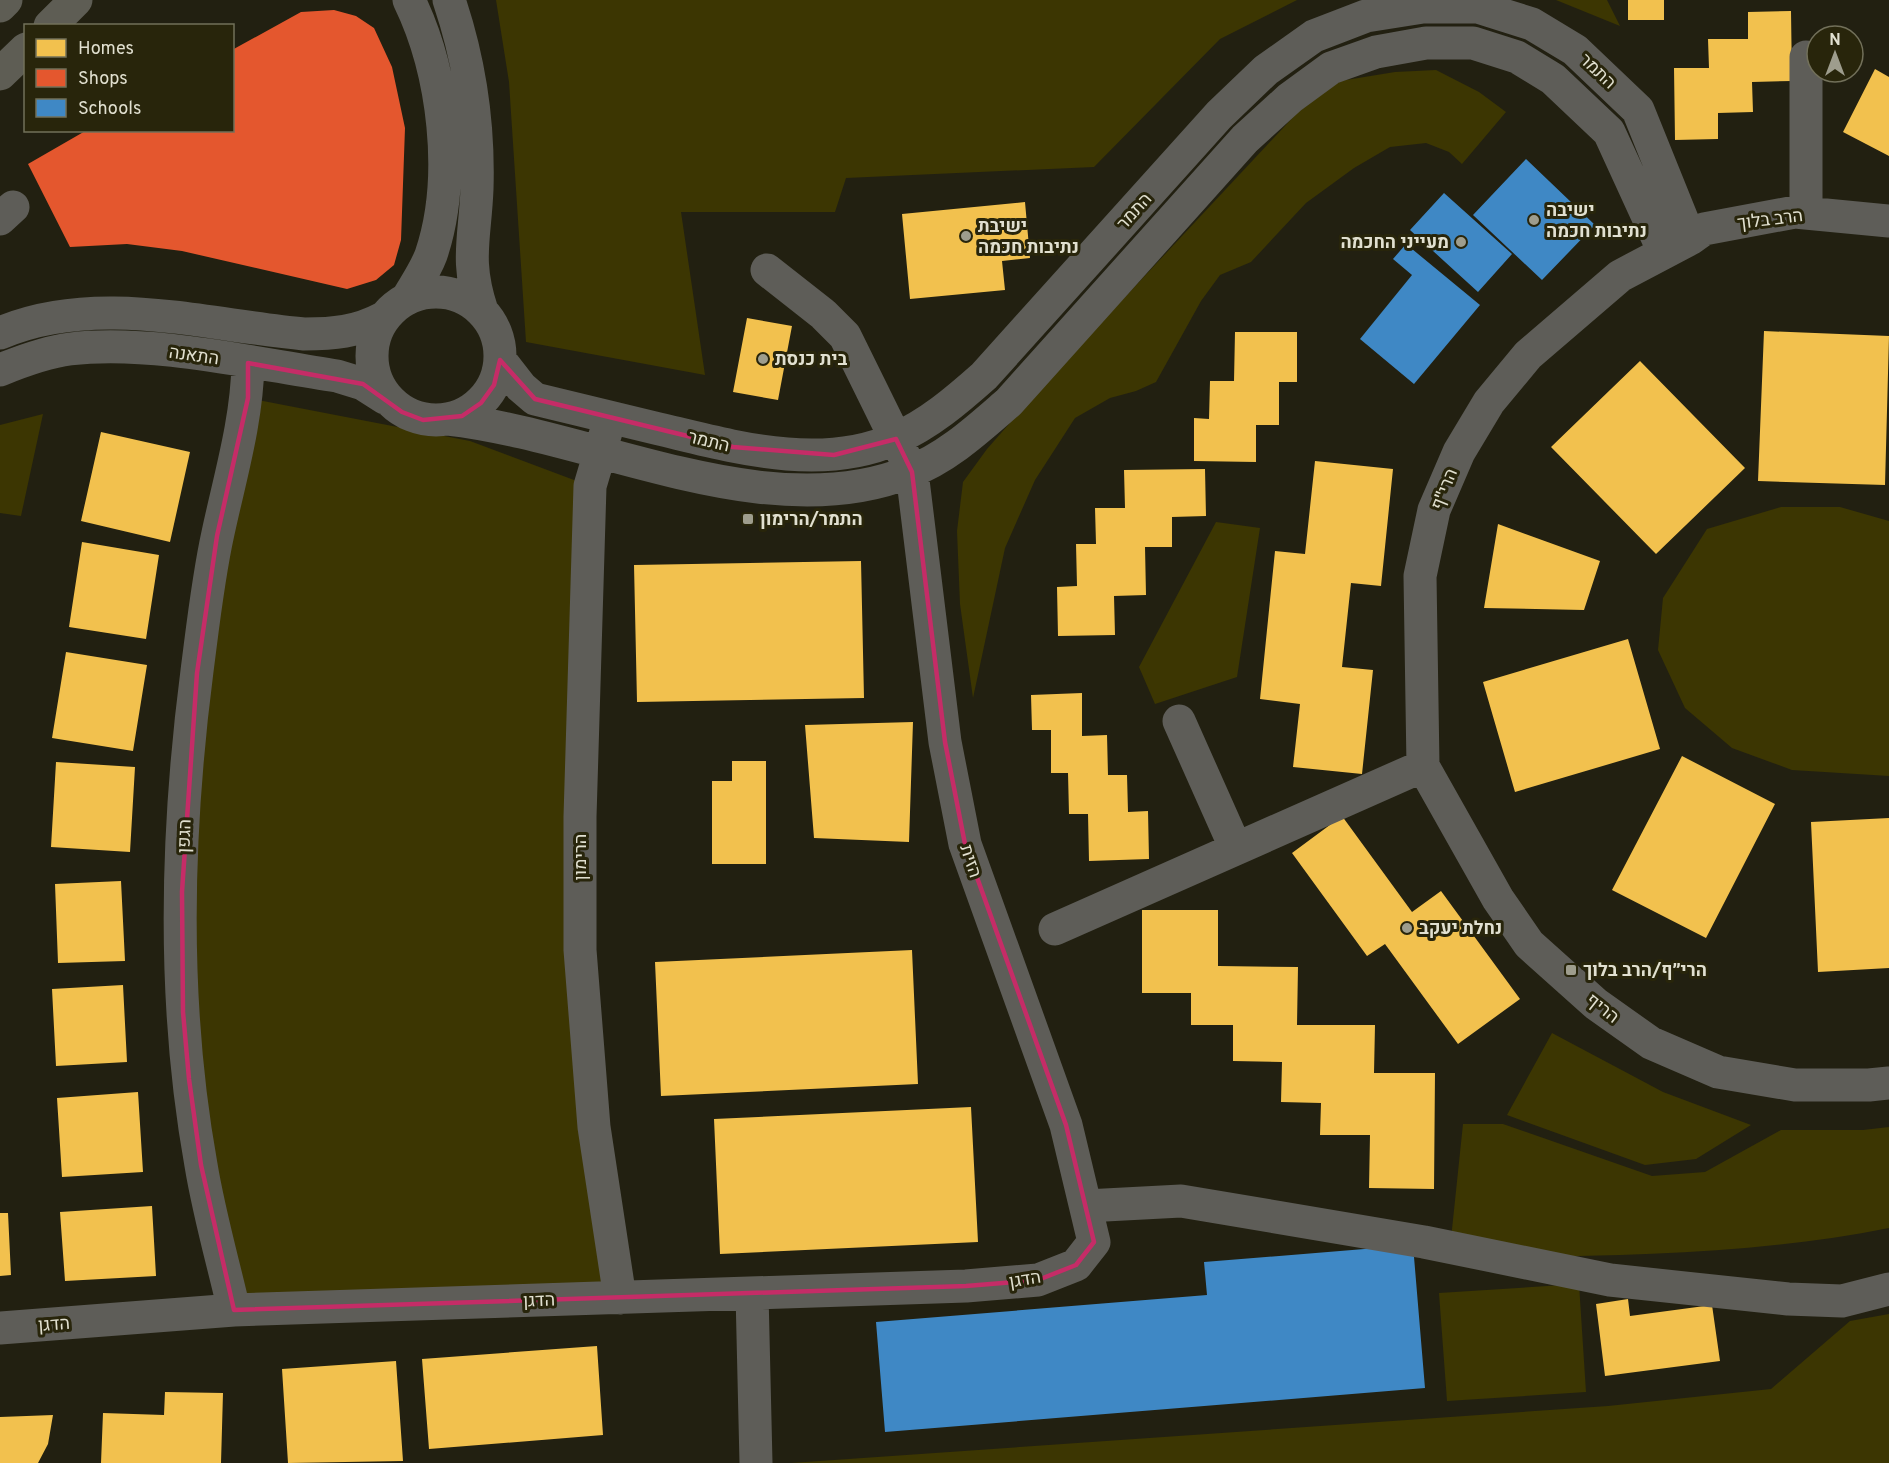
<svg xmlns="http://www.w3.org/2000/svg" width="1889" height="1463" viewBox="0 0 1889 1463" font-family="Overpass,Heebo,sans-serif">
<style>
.green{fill:#3c3602}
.homes{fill:#f2c14e}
.shops{fill:#e4572e}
.schools{fill:#3f88c5}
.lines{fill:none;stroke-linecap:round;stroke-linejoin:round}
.minor{stroke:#5e5d58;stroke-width:33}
.major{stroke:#5e5d54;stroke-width:33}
.marked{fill:none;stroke:#c52c67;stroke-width:4.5;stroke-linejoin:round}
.poi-dot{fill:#9e9d8d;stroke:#28250b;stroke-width:2}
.labels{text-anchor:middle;stroke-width:6;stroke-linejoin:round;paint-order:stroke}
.street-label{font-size:18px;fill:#e1e0d0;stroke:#28250b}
.poi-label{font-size:18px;font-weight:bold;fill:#e1e0d0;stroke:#28250b;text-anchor:start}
</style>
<rect width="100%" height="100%" fill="#222011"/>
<path class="green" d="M496,0h801l-77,39 -126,128 -248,11 -11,34h-154l24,163 -179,-33 -17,-260z
M1556,0h51l13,26z
M1436,70l43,22 27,20 -44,52 -13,-12 -23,-9 -36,4 -36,21 -48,35 -55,59 -31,13 -19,26 -45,81 -20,9 -26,7 -35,20 -40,62 -30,68 -32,150 -13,-94 -3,-73 6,-49 24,-33 66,-75 245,-262 42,-31 55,-9z
M248,398l222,43 120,45 -10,331 40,481 -386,12 -33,-145 -19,-273z
M43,414l-22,102 -21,-3v-88z
M1781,507h59l49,14v255l-97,-6 -60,-22 -47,-40 -27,-58 5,-52 44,-69z
M1216,522l44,6 -23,149 -82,27 -16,-37z
M1552,1033l111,59 88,33 -55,34 -51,6 -138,-50z
M1463,1124h40l149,52 53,-4 76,-42h82l26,-3v101c-145,29 -293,28 -440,30z
M1579,1284l7,108 -139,9 -8,-108z
M1889,1314v149h-1098l817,-57 163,-17 79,-68z"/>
<path class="homes" d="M1628,0h36v20h-36z
M1791,11l1,70 -40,1 1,30 -35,1v26l-43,1 -1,-72h35l-1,-29h40v-27z
M1875,69l14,8v79l-46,-24z
M1025,202l5,56 -28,3 3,29 -95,9 -8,-85z
M747,318l45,8 -14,74 -45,-8z
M1764,331l125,5 -4,149 -127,-4z
M1235,332h62v50h-18v43h-23v37l-62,-1v-43l15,1 1,-38h24z
M1640,361l105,107 -89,86 -105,-107z
M101,432l89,20 -20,90 -89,-21z
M1315,461l78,8 -12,117 -30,-3 -9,84 31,3 -11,104 -69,-7 7,-63 -40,-5 15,-148 30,3z
M1205,469l1,47 -34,1v30h-27l1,48 -32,1 1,39 -57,1 -1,-49 20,-1 -1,-42h20l-1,-36h30l-1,-38z
M1498,524l102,37 -16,49 -100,-2z
M82,542l77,13 -13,84 -77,-12z
M861,561l3,137 -227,4 -3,-137z
M1628,639l32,110 -145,43 -32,-110z
M66,652l81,13 -14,86 -81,-13z
M1082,693v43l25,-1 1,40h19l1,37 20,-1 1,48 -60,2 -1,-47h-19l-1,-41h-17v-43h-19l-1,-35z
M913,722l-4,120 -95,-4 -9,-113z
M1682,756l93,48 -69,134 -94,-48z
M732,761h34v103h-54v-83h20z
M56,762l79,5 -5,85 -79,-5z
M1342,816l70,96 29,-21 79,108 -62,45 -73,-100 -18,12 -75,-103z
M1889,818v150l-71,4 -7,-150z
M121,881l4,80 -67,2 -3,-79z
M1142,910h76v56l80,1 -1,58h78l-1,48h61l-1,116 -65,-1 1,-53h-50l1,-32 -40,-1 1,-40 -49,-1v-36h-42v-32h-49z
M912,950l6,134 -257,12 -6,-134z
M123,985l4,77 -71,4 -4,-77z
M138,1092l5,80 -81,5 -5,-79z
M971,1107l7,135 -258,12 -6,-135z
M152,1206l4,70 -91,5 -5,-69z
M0,1213h8l3,62 -11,1z
M1628,1299l2,17 82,-11 8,56 -115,15 -9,-72z
M597,1346l6,89 -174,14 -7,-90z
M396,1361l7,100 -115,2 -6,-94z
M165,1392l58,1 -2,70h-120l2,-50 61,2z
M53,1415l-5,29 -10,19h-38v-46z"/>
<path class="shops" d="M334,10l22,6 18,12 18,39 13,61 -4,112 -7,25 -18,15 -29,9 -165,-38 -55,-7 -57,3 -42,-83 59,-34h145v-80l69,-38z"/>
<path class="schools" d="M1526,159l69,66 -53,55 -69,-65z
M1444,193l68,61 -34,38 -68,-62z
M1406,244l74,61 -66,79 -54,-45 52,-64 -19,-16z
M1413,1245l12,143 -540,44 -9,-110 331,-27 -3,-33z"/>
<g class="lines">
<path class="minor" d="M449,0c21,62 30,123 28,189 -2,50 -12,71 5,122
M1806,57v156
M0,219l13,-12
M1889,221l-94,-9 -91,17 -14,10 -70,37 -92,79 -39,47 -30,50 -25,58 -14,66 3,190 75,133 31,45 67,60 55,39 67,29 77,13h74l20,-2
M372 356a64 64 0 1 1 128 0a64 64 0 1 1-128 0Z
M407,299c8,-14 18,-28 24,-44 26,-77 13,-183 -22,-255
M0,333c96,-41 205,-8 304,1 29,0 53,-2 79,-16
M500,360l21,27 14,12c41,10 83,20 124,30 76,18 161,43 236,10 34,-15 62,-39 89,-63l235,-261 47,-45 48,-34 52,-20 57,-9h55l54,17 43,26 63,60 52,129
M0,370c22,-9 46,-18 70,-21 81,-10 186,15 267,27l26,8 22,14
M448,419c145,16 320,110 461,53 38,-14 70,-44 100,-70l236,-263 45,-41 41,-30 45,-16 50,-9h47l44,14 36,22 56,53 55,120
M606,432l-16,54 -10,331v133l14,177 26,171
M1179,721l57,128
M1055,929l368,-163
M1086,1206l95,-5 243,41 186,38 178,19 54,2 47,-12
M752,1293l4,170
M234,1310c-11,-48 -25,-96 -33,-145 -29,-161 -25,-332 -4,-494 6,-46 11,-93 21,-138 12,-56 29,-112 30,-170
M0,1328l234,-18 732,-24 72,-6 38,-15 18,-23 -28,-117 -101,-281 -20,-102 -33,-270 -67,-136 -22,-22 -56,-44"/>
<path class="major" d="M0,6l6,-6
M50,26l26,-26
M0,74l26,-25"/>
</g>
<path class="marked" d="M500,360l35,39 198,48 101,8 62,-16 16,33 33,270 20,102 101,281 28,117 -18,23 -38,15 -72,6 -732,24 -33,-145 -12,-86 -6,-67 -1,-120 15,-219 20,-137 31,-138v-35l115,21 39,28 21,8 39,-4 19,-13 13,-18z"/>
<g class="poi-dot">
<circle cx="1534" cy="220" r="6"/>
<circle cx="966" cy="236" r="6"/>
<circle cx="1461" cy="242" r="6"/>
<circle cx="763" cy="359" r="6"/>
<rect x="742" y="513" width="12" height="12" rx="3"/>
<circle cx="1407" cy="928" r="6"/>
<rect x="1565" y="964" width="12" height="12" rx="3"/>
</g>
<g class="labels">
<g class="street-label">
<text transform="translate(1598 71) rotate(43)" y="6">התמר</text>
<text transform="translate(1134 211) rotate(-48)" y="6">התמר</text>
<text transform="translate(1770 219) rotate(-7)" y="6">הרב בלוך</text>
<text transform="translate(194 355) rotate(8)" y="6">התאנה</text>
<text transform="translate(709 441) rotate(13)" y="6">התמר</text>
<text transform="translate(1444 489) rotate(-68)" y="6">הרי"ף</text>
<text transform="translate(184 836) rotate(-88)" y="6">הגפן</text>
<text transform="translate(580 857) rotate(-90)" y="6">הרימון</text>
<text transform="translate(971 861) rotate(72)" y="6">הזית</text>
<text transform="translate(1603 1008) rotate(38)" y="6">הריף</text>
<text transform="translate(1025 1279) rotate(-9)" y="6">הדגן</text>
<text transform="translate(539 1300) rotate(-2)" y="6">הדגן</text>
<text transform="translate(54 1324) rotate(-4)" y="6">הדגן</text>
</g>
<g class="poi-label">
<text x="1546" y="216">ישיבה<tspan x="1546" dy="21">נתיבות חכמה</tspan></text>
<text x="978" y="232">ישיבת<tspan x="978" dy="21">נתיבות חכמה</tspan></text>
<text x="1449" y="248" text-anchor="end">מעייני החכמה</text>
<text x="775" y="365">בית כנסת</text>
<text x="760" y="525">התמר/הרימון</text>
<text x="1419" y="934">נחלת יעקב</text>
<text x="1583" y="976">הרי״ף/הרב בלוך</text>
</g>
</g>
<rect x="24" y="24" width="210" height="108" fill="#28250b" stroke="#72705a" stroke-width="1.5"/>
<rect x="36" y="39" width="30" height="18" fill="#f2c14e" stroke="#72705a" stroke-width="1.5"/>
<text x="78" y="54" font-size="18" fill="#e1e0d0">Homes</text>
<rect x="36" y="69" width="30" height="18" fill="#e4572e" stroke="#72705a" stroke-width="1.5"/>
<text x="78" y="84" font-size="18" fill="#e1e0d0">Shops</text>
<rect x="36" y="99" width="30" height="18" fill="#3f88c5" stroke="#72705a" stroke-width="1.5"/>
<text x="78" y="114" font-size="18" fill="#e1e0d0">Schools</text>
<g transform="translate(1835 54)"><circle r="28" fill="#28250b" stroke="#72705a" stroke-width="1.5"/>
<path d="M0-4.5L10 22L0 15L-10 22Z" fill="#9e9d8d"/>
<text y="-9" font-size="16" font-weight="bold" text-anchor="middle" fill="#e1e0d0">N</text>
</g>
</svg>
